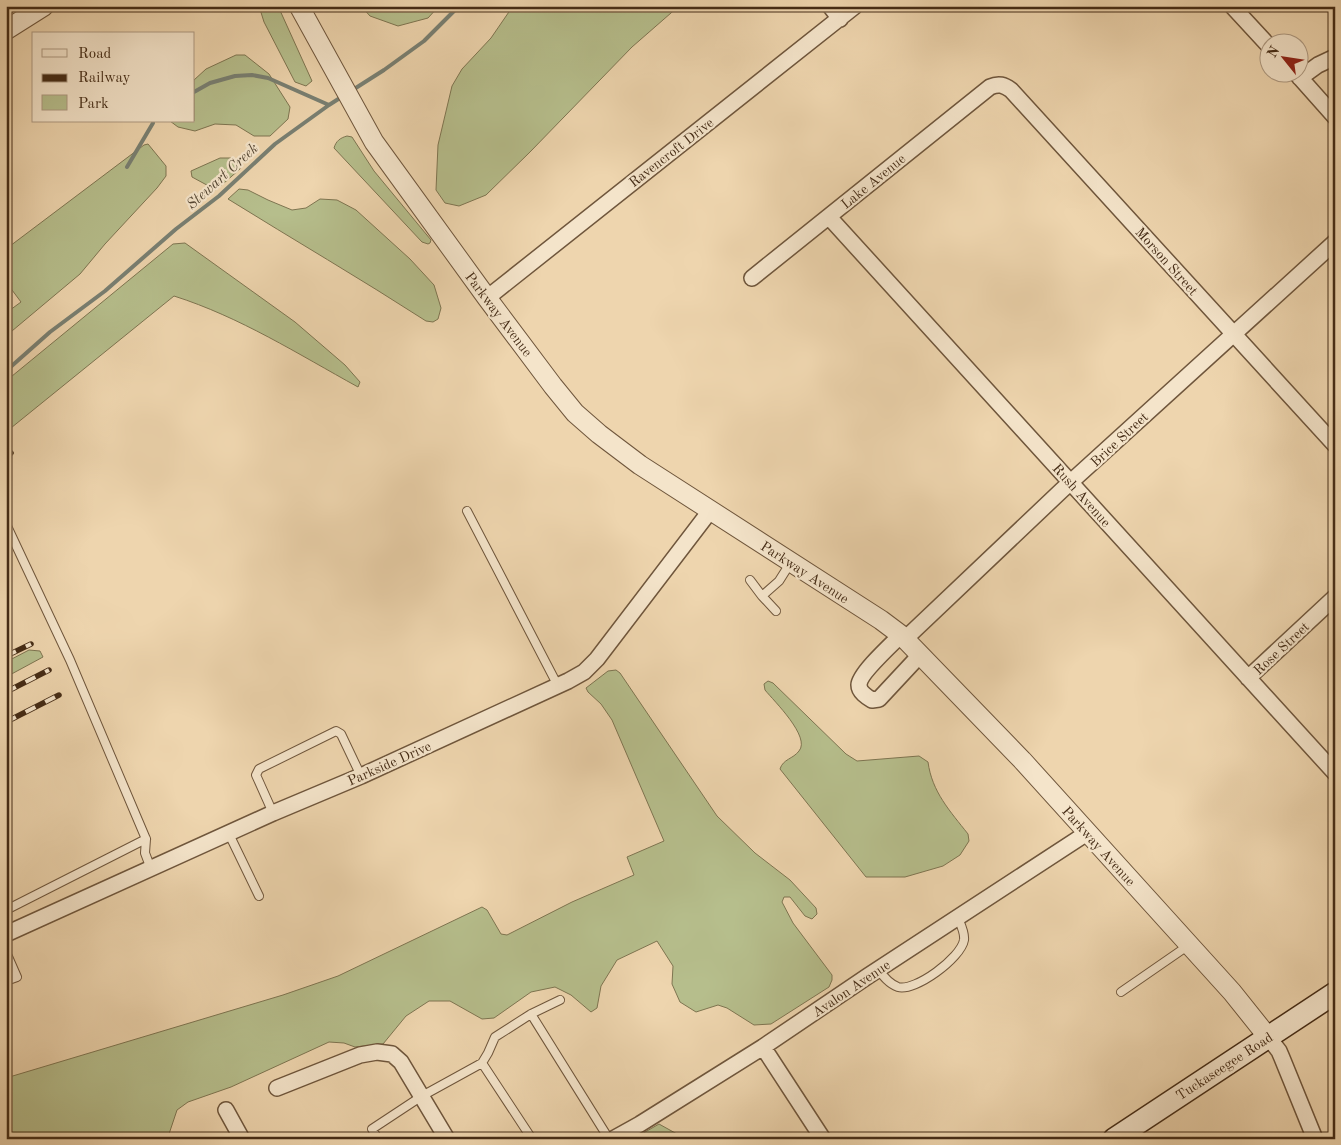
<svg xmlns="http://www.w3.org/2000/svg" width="1341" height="1145" viewBox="0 0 1341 1145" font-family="'Old Standard TT',serif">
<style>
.green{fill:#b6be8c;stroke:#7e7551}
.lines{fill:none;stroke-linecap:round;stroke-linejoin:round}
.stream{stroke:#798073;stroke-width:4}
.service-casing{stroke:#6f563c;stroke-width:10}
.minor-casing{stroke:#6f563c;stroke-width:18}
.tertiary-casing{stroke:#6f563c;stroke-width:21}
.secondary-casing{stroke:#452c16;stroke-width:24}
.service{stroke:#f4e4ca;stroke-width:8}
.minor{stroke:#f4e4ca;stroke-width:15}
.tertiary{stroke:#f4e4ca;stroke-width:19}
.secondary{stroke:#f4e4ca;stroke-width:21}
.rail-casing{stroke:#452c16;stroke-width:5.5}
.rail{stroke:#f4e4ca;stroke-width:4;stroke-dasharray:11;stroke-linecap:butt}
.labels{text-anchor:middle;stroke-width:4.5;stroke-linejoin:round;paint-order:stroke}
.street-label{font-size:14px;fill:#452c16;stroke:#f4e4ca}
.water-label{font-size:15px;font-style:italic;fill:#564835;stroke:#f4e4ca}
</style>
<rect width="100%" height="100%" fill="#eed5ae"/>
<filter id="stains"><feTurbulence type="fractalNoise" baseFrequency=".004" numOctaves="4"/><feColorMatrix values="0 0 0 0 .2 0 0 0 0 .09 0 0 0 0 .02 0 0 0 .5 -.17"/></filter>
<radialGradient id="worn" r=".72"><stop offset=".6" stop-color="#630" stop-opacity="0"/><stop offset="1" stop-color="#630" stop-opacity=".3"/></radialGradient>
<path class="green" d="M259,6h19l34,75 -6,5 -11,-4 -31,-60z
M361,6h78l-11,12 -30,8 -28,-10z
M513,6h166l-47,41 -102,105 -44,43 -27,11 -14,-3 -9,-13 2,-45 14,-59 10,-17 29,-31z
M236,55h9l24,19 21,33 -2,12 -18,17h-16l-18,-11 -21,-1 -20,7 -17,-4 -8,-6h24v-41l12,-11z
M347,136l5,1 22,34 57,69 -1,3 -2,1 -6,-2 -88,-94c2,-7 6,-10 13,-12z
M148,144l18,22v10l-9,12 -52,56 -25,30 -74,62v-23l15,-11 -15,-20v-33l138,-104z
M220,158h14l6,6v5l-24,21 -24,-13 -1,-6z
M239,189l9,1 20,10 24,10 14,-2 14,-9 17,1 19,10 54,49 24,26 7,23 -3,11 -5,3 -7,-1c-65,-42 -132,-81 -198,-122z
M185,243l110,79 50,43 15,17 -2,5c-60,-33 -118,-70 -184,-91l-168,136v-51l167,-137z
M29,650l11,1 3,6 -37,20v-15z
M616,670l4,3 97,143 38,37 35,27 26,28 1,6 -5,5 -7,-3 -15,-19h-6l-2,5 11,21 39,52v5l-3,7 -58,37 -17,1 -27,-17 -9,-3 -22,7 -16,-10 -8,-18 1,-18 -16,-25 -40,19 -16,26 -4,22 -6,4 -20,-17 -16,-8 -24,5 -37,26 -12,1 -32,-18h-21l-23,15 -23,28 -28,3 -11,-4 -15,-1 -98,45 -43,15 -11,8 -8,24 -6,5h-157v-61l277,-83 55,-19 144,-69 5,3 14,24 6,1 65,-33 62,-27 -7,-18 37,-16 -52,-121 -11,-16 -13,-12 -2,-4 22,-17z
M768,681l5,2 73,71 11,7 62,-5 9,6c4,30 22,49 40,72l1,7 -9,14 -17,11 -38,11h-39l-86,-108c3,-10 13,-10 19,-18 12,-14 -25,-50 -34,-61l-1,-6z
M659,1124l27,15h-53z"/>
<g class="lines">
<path class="stream" d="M351,91l33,-21 40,-29 35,-35
M194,92l16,-9 25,-7 17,-1 16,3 61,27
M127,167l26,-44
M6,371l44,-39 55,-41 71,-62 43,-33 56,-52 54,-39 14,-9"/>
<defs>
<path id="service" d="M467,511l91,175
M6,524l64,136 76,179 -140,71
M750,580l12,16
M776,611l-14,-15 17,-15 12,-19
M273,813l-17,-38 3,-6 77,-38 5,3 20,42
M229,834l30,62
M146,839l-1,14 6,16
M6,952l11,25 -11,4
M878,969c5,7 11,15 20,18 17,5 63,-29 66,-47 1,-7 -3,-15 -6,-22
M1121,992l68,-47
M531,1014l78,125
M482,1063l50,76
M378,1139l-6,-10 50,-33 60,-33 6,-10 7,-16 36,-23 29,-14"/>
<path id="minor" d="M830,6l10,13
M1232,6l36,39
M1295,72l40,45
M1300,78l18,-13 17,-8
M829,217c168,186 337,371 506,556
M752,278l238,-191c9,-4 14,-2 21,3l324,355
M487,298l368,-292
M901,635c-9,9 -42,39 -42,50 0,7 8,12 13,15l7,-1 41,-44
M905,639l157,-149 273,-248
M1248,678l87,-81
M6,934l267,-121 88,-37 207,-95 16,-9 13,-13 113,-148
M1268,1037l11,14 3,7 33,81
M763,1047l60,92
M277,1088l83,-33 17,-3 15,2 9,8 46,77
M226,1110l16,29
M613,1139l27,-15 123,-77 105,-71 219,-143"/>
<path id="tertiary" d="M299,6l75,136 113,156 66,88 22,27 24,21 41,31 241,155 20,15 121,125 210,232 36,45
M6,30l38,-24"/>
<path id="secondary" d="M1114,1139l221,-146"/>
</defs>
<use href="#service" class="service-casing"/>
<use href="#minor" class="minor-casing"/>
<use href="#tertiary" class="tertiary-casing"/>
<use href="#secondary" class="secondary-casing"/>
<use href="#service" class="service"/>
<use href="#minor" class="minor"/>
<use href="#tertiary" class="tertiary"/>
<use href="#secondary" class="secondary"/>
<defs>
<path id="rail" d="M6,457l5,-4
M6,656l25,-12
M6,692l43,-22
M6,722l53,-27"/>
</defs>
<use href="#rail" class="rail-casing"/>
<use href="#rail" class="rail"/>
</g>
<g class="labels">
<g class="street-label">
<text transform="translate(671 152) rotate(-38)" y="5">Ravencroft Drive</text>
<text transform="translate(873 181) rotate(-39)" y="5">Lake Avenue</text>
<text transform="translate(1167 261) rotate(48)" y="5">Morson Street</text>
<text transform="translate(499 314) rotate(53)" y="5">Parkway Avenue</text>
<text transform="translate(1119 439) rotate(-43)" y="5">Brice Street</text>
<text transform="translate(1082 495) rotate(48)" y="5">Rush Avenue</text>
<text transform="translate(805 572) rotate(33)" y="5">Parkway Avenue</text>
<text transform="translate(1281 648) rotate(-43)" y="5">Rose Street</text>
<text transform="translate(389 763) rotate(-24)" y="5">Parkside Drive</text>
<text transform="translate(1099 846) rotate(48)" y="5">Parkway Avenue</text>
<text transform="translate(851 988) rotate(-34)" y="5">Avalon Avenue</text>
<text transform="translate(1224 1066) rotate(-33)" y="5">Tuckaseegee Road</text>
</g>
<g class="water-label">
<text transform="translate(222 176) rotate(-42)" y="5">Stewart Creek</text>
</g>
</g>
<rect width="1341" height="1145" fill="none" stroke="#eed5ae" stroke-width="25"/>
<rect x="8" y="8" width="1326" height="1130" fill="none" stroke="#452c16" stroke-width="2.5"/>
<rect x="12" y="12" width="1316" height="1120" fill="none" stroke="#452c16"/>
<rect x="32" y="32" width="162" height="90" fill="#f4e4ca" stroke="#ae9a82"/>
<rect x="42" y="49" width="25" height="8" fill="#f4e4ca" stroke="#ae9a82"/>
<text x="78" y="58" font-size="15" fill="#452c16">Road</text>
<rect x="42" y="74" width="25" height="8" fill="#452c16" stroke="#ae9a82"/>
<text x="78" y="82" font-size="15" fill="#452c16">Railway</text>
<rect x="42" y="95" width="25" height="15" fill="#b6be8c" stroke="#ae9a82"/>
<text x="78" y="108" font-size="15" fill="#452c16">Park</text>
<g transform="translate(1284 58) rotate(300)"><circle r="24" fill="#f4e4ca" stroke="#ae9a82"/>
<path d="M0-4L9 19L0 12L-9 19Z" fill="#8f2418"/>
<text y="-8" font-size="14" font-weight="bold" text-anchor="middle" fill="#452c16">N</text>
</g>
<rect width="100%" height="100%" filter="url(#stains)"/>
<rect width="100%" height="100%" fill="url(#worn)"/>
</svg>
